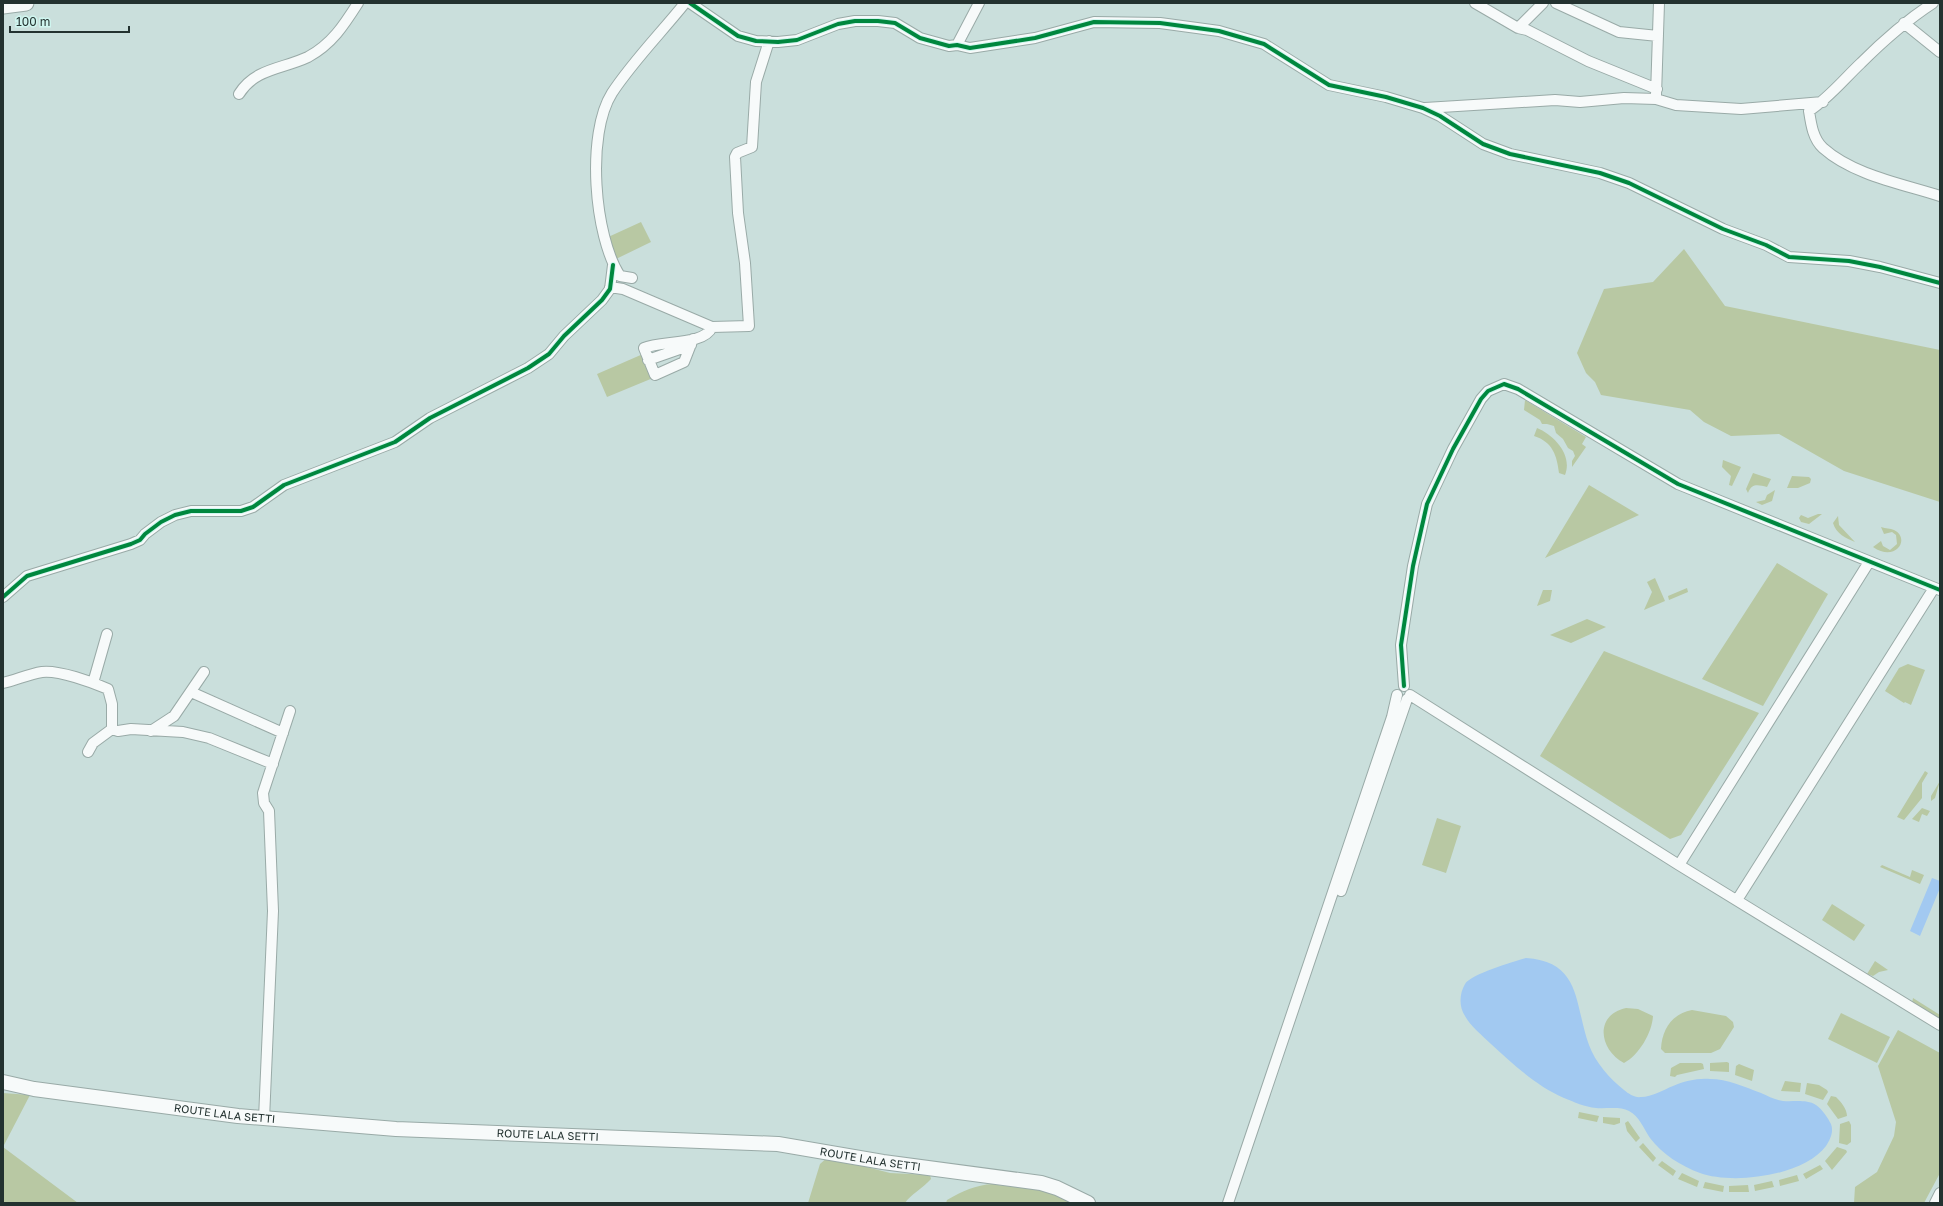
<svg xmlns="http://www.w3.org/2000/svg" width="1943" height="1206" viewBox="0 0 1943 1206" font-family="'Golos Text',sans-serif">
<style>
.green{fill:#b8c8a3}
.water{fill:#a2c9f1}
.lines{fill:none;stroke-linecap:round;stroke-linejoin:round}
.minor-casing{stroke:#99aaa7;stroke-width:12}
.secondary-casing{stroke:#99aaa7;stroke-width:16}
.primary-casing{stroke:#99aaa7;stroke-width:17}
.minor{stroke:#f7fafa;stroke-width:10}
.secondary{stroke:#f7fafa;stroke-width:14}
.primary{stroke:#f7fafa;stroke-width:15}
.cycleway-casing{stroke:#cff5ef;stroke-width:6}
.cycleway{stroke:#00873e;stroke-width:4}
.labels{text-anchor:middle;stroke-width:3.5;stroke-linejoin:round;paint-order:stroke}
.street-label{font-size:11px;fill:#233230;stroke:#cff5ef}
</style>
<rect width="100%" height="100%" fill="#cadfdc"/>
<path class="green" d="M641,222l10,20 -35,17 -10,-21z
M1684,249l41,57 215,44v152l-96,-31 -65,-37 -48,2 -27,-14 -14,-12 -89,-15 -6,-13 -9,-9 -9,-20 27,-64 49,-7z
M643,354l10,24 -46,19 -10,-23z
M1525,400l61,37 -4,7 4,3 -14,20v-6l3,-5 -2,-5 -5,-3 -5,-9 -7,-6 -2,-7 -7,-2h-5l-2,-4 -16,-10z
M1537,428c17,7 36,27 28,47l-6,-2c-2,-17 -6,-31 -25,-37z
M1723,460l18,7 -9,19 -3,-1 2,-9 -9,-9z
M1753,473l18,6 -4,8c-9,-2 -15,-4 -19,6l-2,-4z
M1792,476l17,1 2,2 -1,4 -12,5h-11z
M1589,485l50,30 -94,43z
M1775,490l-3,11 -10,4 -6,-3 9,-2 2,-5z
M1818,514h4l-13,10 -8,-2 -2,-4 2,-3 7,3z
M1838,516l1,9 16,17c-9,-4 -19,-8 -22,-19z
M1881,527c5,2 9,1 13,3 17,8 2,33 -21,17l8,-6 2,5 7,4 7,-6 -1,-9 -4,-3 -8,2z
M1777,563l51,31 -65,112 -61,-27z
M1655,578l10,23 -21,9 8,-18 -5,-10z
M1687,588l1,4 -19,8 -1,-4z
M1543,590h9l-2,11 -13,5z
M1587,619l19,8 -35,16 -21,-8z
M1604,651l155,62 -78,122 -11,4 -130,-83z
M1908,664l17,6 -14,35 -6,-3 -1,1 -19,-12 14,-23z
M1925,771l3,2 -6,10v15l-18,22 -7,-3z
M1940,781l-5,17 -4,3v-5z
M1922,808l8,3 -3,5 -5,-2 -3,8 -7,-3z
M1437,818l24,8 -15,47 -24,-8z
M1882,865l28,12 2,-7 12,5 -4,9 -40,-17z
M1832,904l33,21 -11,16 -32,-21z
M1875,961l13,9 -9,2 -6,4 -6,-2z
M1913,998l27,17v5l-28,-17z
M1626,1008l12,1 15,7c-1,17 -14,39 -29,47 -25,-13 -30,-48 2,-55z
M1692,1010l34,6 7,6 1,5 -14,22 -9,4h-46l-4,-4c1,-20 11,-35 31,-39z
M1841,1013l49,24 -13,26 -49,-24z
M1898,1030l42,23v120l-16,30h-70l1,-16 22,-15 17,-36 2,-14 -18,-56z
M1727,1062l2,1v9l-19,-1v-8z
M1680,1063h21l2,1 1,5 -27,6 -2,2 -5,-1 1,-8z
M1739,1064l15,6 -2,11 -17,-6 1,-9z
M1785,1081l16,2 -1,9 -19,-1z
M1807,1083l12,2 8,5 1,2 -5,8 -18,-6z
M3,1093l27,2 -27,52 75,56h-75z
M1831,1096l5,1c5,5 11,12 11,19l-9,3 -11,-15z
M1579,1112l20,4 -2,6 -19,-4z
M1603,1117l17,1v5l-6,2 -11,-2z
M1628,1121l12,17 -4,4 -9,-11 -2,-8z
M1849,1121l2,4v17l-4,3 -8,-2 1,-19z
M1643,1143l13,15 -3,4 -14,-15z
M1837,1147l9,3 1,2 -15,18 -7,-9z
M828,1157l62,16 40,2 1,4c-8,9 -21,16 -26,24h-97l12,-39z
M1662,1161l14,10 -3,5 -15,-11z
M1820,1165l3,4 -17,10 -3,-5z
M1682,1173l17,8 -2,6 -19,-8z
M1797,1175l2,6 -19,5 -1,-6z
M1772,1181l2,6 -19,4 -1,-6z
M1705,1182l19,4 -1,6 -20,-4z
M993,1184c12,3 24,1 35,3 16,2 30,9 45,16h-127l1,-3c16,-9 28,-15 46,-16z
M1748,1185l1,7h-20v-6z"/>
<path class="water" d="M1932,878l8,3v7l-20,48 -10,-5z
M1526,958c56,4 48,46 63,87 6,17 21,34 35,45 5,4 11,8 17,7 11,0 22,-7 32,-11 11,-5 25,-8 37,-7 17,0 35,8 51,14 7,3 14,7 22,8 11,1 23,-2 33,4 6,4 12,13 15,19 3,8 -1,16 -5,22 -22,30 -93,39 -126,27 -19,-7 -38,-19 -50,-35 -6,-9 -11,-22 -21,-27 -9,-5 -23,-2 -33,-3 -11,-1 -22,-6 -32,-10 -28,-12 -51,-34 -73,-54 -9,-9 -20,-17 -26,-28 -6,-9 -6,-22 0,-32 6,-10 48,-22 61,-26z"/>
<g class="lines">
<defs>
<path id="minor" d="M690,3l48,33 18,5 22,1 19,-2 41,-16 17,-3h23l17,2 25,15 29,8 8,-1 13,3 65,-10 59,-16 66,1 59,8 45,13 65,41 57,12 37,11 17,8 43,28 27,10 90,19 29,10 94,46 43,16 23,12 60,4 31,6 60,16
M1475,3l43,25 9,2 61,31 69,28
M1556,3l63,29 39,4
M1933,3c-26,17 -50,38 -72,60 -17,16 -32,35 -52,48 2,13 4,28 14,37 30,27 80,36 117,48
M1904,23l36,29
M1518,28l25,-25
M957,45l22,-42
M239,94c16,-26 44,-25 69,-37 24,-13 36,-32 50,-54
M1656,95l3,-92
M1425,108l130,-8 25,2 44,-4 32,1 20,6 65,4 82,-7
M632,278l-12,-2c-26,-40 -34,-142 -8,-183 21,-32 49,-60 73,-90
M610,287l13,2 89,38 37,-1 -4,-63 -7,-50 -3,-56 2,-4 15,-6 4,-65 13,-41
M693,339l-9,23 -29,13 -11,-27c17,-8 60,-2 68,-21
M648,360l43,-15
M3,597l24,-21 104,-32 9,-4 5,-6 16,-12 14,-7 16,-4h50l12,-4 31,-22 111,-43 35,-24 98,-50 21,-14 15,-18 38,-36 8,-11 3,-24
M3,683c13,-3 26,-9 39,-11 17,-2 50,10 66,17l4,15v25l6,2 13,-2 52,3 26,6 64,26
M93,683l14,-49
M1404,686l-3,-41 12,-79 14,-62 26,-55 28,-50 7,-8 16,-7 14,5 160,95 262,106
M191,692l92,41
M1410,695l269,170 261,160
M151,731l23,-15 30,-44
M88,752l5,-9 19,-14
M1679,865l190,-303
M1341,891l66,-192
M1737,900l197,-312
M264,1119l9,-208 -4,-100 -5,-8 -1,-10 27,-82
M1228,1203l164,-486 5,-22
M1935,1203l5,-10"/>
<g id="secondary">
<path id="s1" d="M3,1082l31,7 204,27 158,13 382,15 105,18 158,21 16,5 31,15"/>
</g>
<path id="primary" d="M3,6l23,-3"/>
</defs>
<use href="#minor" class="minor-casing"/>
<use href="#secondary" class="secondary-casing"/>
<use href="#primary" class="primary-casing"/>
<use href="#minor" class="minor"/>
<use href="#secondary" class="secondary"/>
<use href="#primary" class="primary"/>
<defs>
<path id="cycleway" d="M690,3l48,33 18,5 22,1 19,-2 41,-16 17,-3h23l17,2 25,15 29,8 8,-1 13,3 65,-10 59,-16 66,1 59,8 45,13 65,41 57,12 37,11 17,8 43,28 27,10 90,19 29,10 94,46 43,16 23,12 60,4 31,6 60,16
M3,597l24,-21 104,-32 9,-4 5,-6 16,-12 14,-7 16,-4h50l12,-4 31,-22 111,-43 35,-24 98,-50 21,-14 15,-18 38,-36 8,-11 3,-24
M1404,686l-3,-41 12,-79 14,-62 26,-55 28,-50 7,-8 16,-7 14,5 160,95 262,106"/>
</defs>
<use href="#cycleway" class="cycleway-casing"/>
<use href="#cycleway" class="cycleway"/>
</g>
<g class="labels">
<g class="street-label">
<text dy="4" stroke="none"><textPath href="#s1" startOffset="224">ROUTE LALA SETTI</textPath></text>
<text dy="4" stroke="none"><textPath href="#s1" startOffset="548">ROUTE LALA SETTI</textPath></text>
<text dy="4" stroke="none"><textPath href="#s1" startOffset="872">ROUTE LALA SETTI</textPath></text>
</g>
</g>
<rect width="1943" height="1206" fill="none" stroke="#233230" stroke-width="8"/>
<path d="M10 26v6h119v-6" fill="none" stroke="#233230" stroke-width="2"/>
<text x="16" y="26" font-size="12" fill="#233230" stroke="#cff5ef" stroke-width="3" paint-order="stroke">100 m</text>
</svg>
